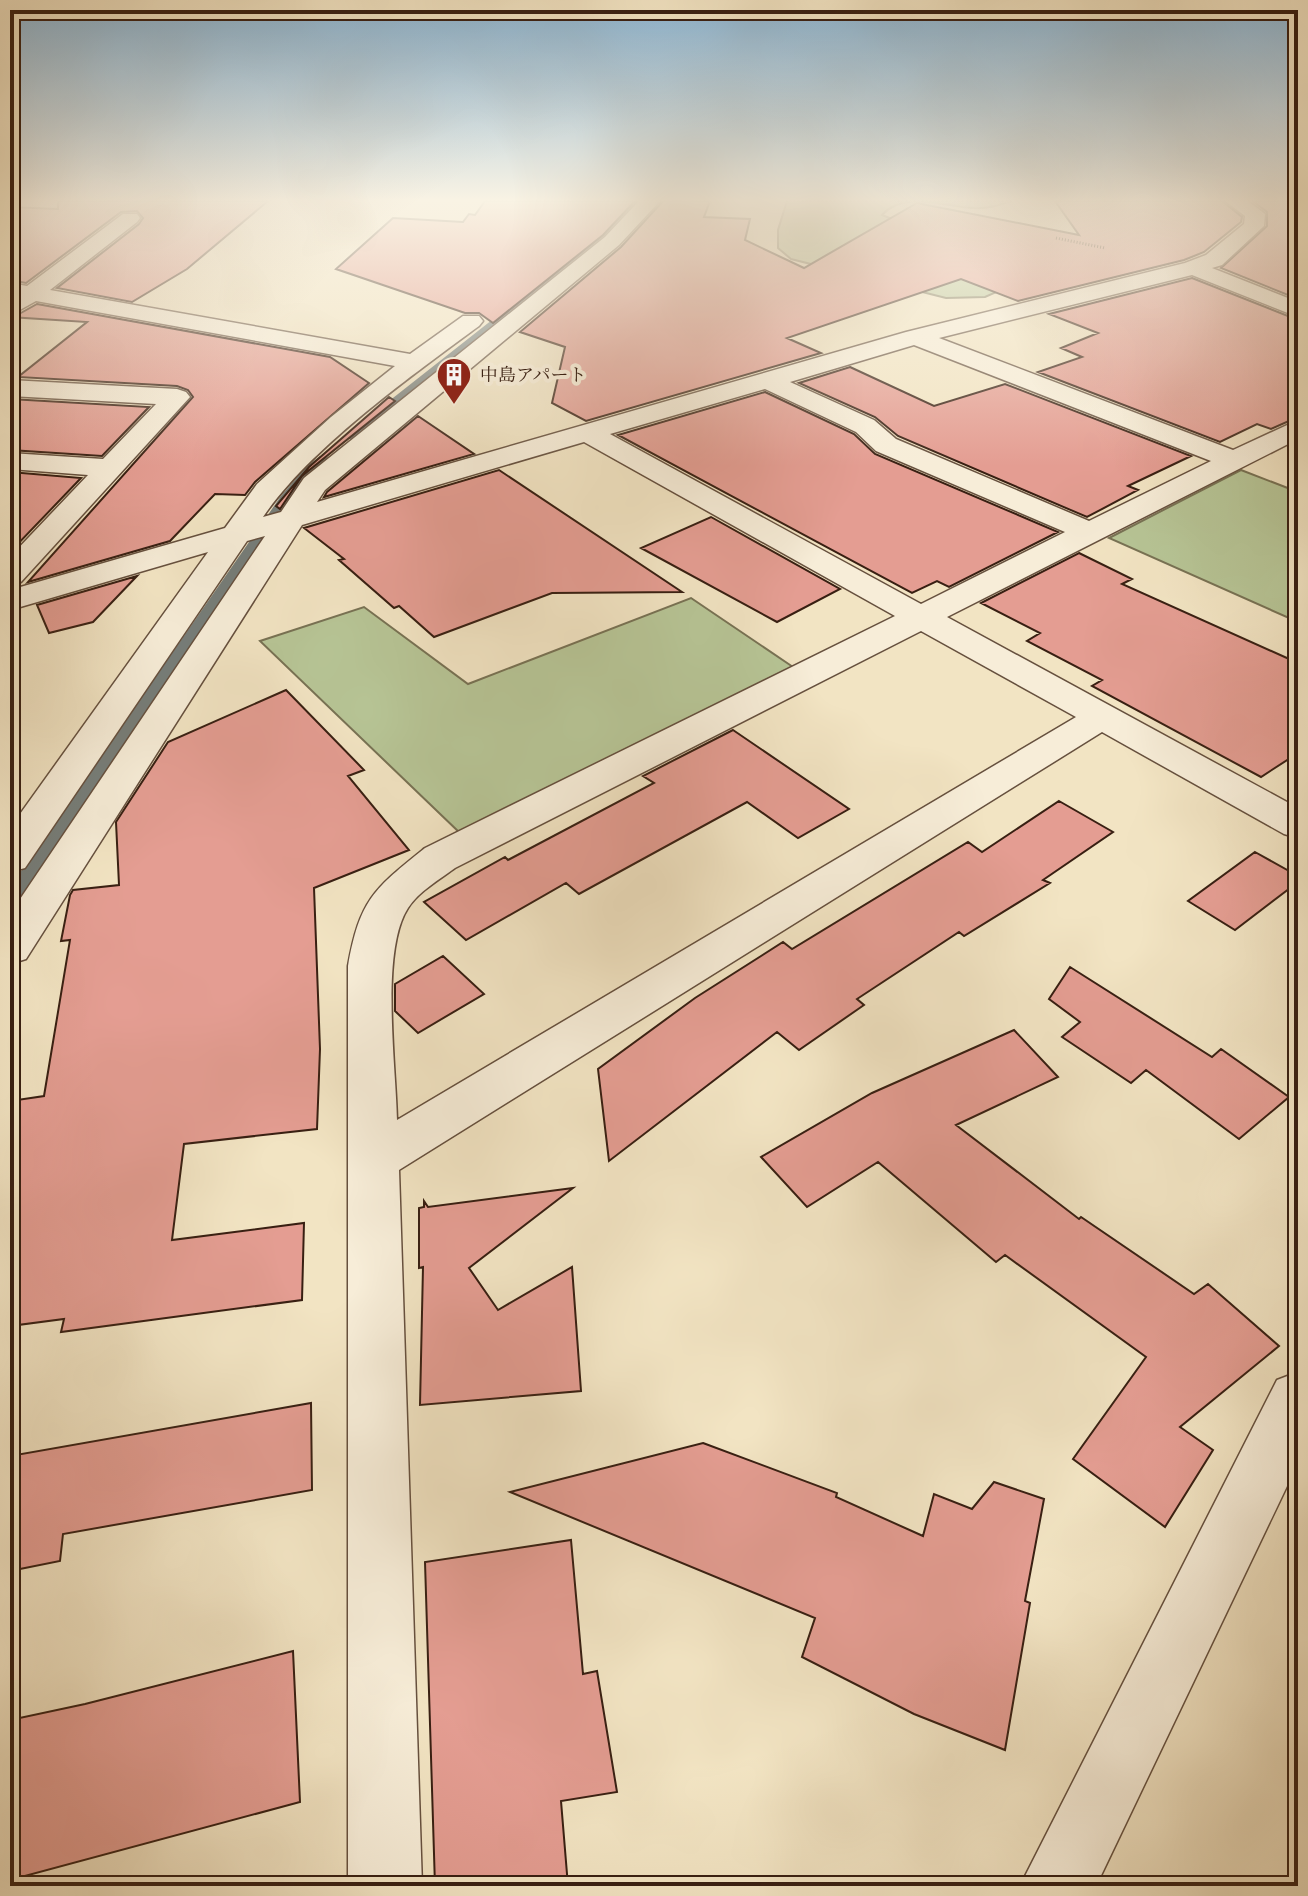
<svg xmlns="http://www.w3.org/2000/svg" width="1308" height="1896" viewBox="0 0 1308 1896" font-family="'Old Standard TT','Noto Serif JP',serif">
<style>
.green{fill:#b7c596;stroke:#787254;stroke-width:2}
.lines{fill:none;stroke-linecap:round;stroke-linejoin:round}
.stream{fill:#767d79;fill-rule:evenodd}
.building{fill:#e49d92;stroke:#381f12;stroke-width:2}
.street-casing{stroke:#66503e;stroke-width:3}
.path{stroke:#381f12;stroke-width:3;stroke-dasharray:1 2;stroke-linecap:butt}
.street{fill:#f7edd8;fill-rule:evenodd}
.labels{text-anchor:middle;stroke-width:8;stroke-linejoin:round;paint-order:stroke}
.far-poi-label{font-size:18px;fill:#381f12;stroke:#f7edd8;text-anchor:start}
</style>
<rect width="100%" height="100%" fill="#f2e4c3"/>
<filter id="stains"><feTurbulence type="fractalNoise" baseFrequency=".0025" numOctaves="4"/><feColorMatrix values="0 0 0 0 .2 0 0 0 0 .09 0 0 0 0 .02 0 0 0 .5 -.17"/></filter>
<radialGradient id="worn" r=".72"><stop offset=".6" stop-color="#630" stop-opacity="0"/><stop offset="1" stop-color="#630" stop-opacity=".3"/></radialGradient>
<path class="green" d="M787,201h225c-13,4 -24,8 -38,7 -28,-1 -70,-18 -92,7l153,60 -50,22 -39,1 -155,-39 -13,-11v-18z
M1241,470l57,22v130l-189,-84z
M691,598l105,71 -335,165 -201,-193 104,-34 104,77z"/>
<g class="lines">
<path class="stream" d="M634,201h9l-64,59 -225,179h-8v-4l227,-179z
M320,456l10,2 -16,13 -25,30 -273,403 -6,2v-19l271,-391 25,-29z"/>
</g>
<path class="building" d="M58,201h210l-81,68 -55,33 -75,-14 82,-64 4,-6 -6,-7 -16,1 -95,71 -16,-3v-73l48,2z
M485,201h150l-32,34 -110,88 -14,-10h-14l-129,-44 57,-51 70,4 6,-8 6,1z
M663,201h47l-6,16 46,2 -5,21 59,28 113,-65 162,32 -24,-34h167l20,16 -1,5 -37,30 -20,8 -166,41 -57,-22 -174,59 34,15 -235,68 -34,-18 13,-56 -45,-15 101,-85z
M1253,201h45v98l-77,-31 46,-42v-14z
M1192,278l106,42v97l-27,12 -14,-5 -37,18 -182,-70 44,-15 -21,-9 37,-15 -49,-19z
M37,304l293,53 39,26 -114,99 -10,13 -30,-1 -45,47 -142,41 165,-185 -5,-7 -11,-4 -159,-9 69,-55 -77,-5v-5l9,2z
M850,367l84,39 71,-22 186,72 -63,30 10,4 -51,27 -189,-81 -23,-19 -76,-34z
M765,392l89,42 21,20 183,78 -109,55 -12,-6 -25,12 -294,-158z
M389,397l6,4 -93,75 -22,33 -4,-3 33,-39z
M10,399l139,8 -47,49 -92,-6z
M418,416l56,38 -150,43 3,-5z
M499,470l183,122 -130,1 -118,44 -35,-31 -5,2 -55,-48 5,-1 -40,-31z
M10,472l71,6 -67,70 -4,-11z
M711,517l129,72 -63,33 -136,-74z
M1079,553l53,26 -10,5 176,79v90l-37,24 -169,-91 10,-6 -75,-39 13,-8 -59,-30z
M137,576l-44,46 -44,11 -12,-28z
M286,690l78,80 -16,6 61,74 -95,38 6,161 -3,80 -133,15 -12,96 132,-17 -2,77 -241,32 3,-13 -54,7v-225l34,-5 26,-156 -9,1 9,-46 3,-5 46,-5 -3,-63 52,-80z
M733,730l116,79 -51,29 -51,-36 -168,92 -13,-11 -100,57 -42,-38 81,-45 3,3 146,-77 -11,-7z
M1059,801l54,31 -70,48 7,3 -86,53 -5,-4 -102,67 7,6 -65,45 -22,-18 -168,129 -11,-92 97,-71 88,-56 9,7 176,-107 14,10z
M1255,852l43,24v6l-63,48 -47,-29z
M443,956l41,38 -66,39 -23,-22v-27z
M1070,967l142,90 9,-8 68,48 -50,42 -93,-69 -15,13 -69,-46 18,-15 -31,-23z
M1014,1030l44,47 -102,48 123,94 2,-2 113,77 14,-10 71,62 -99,81 33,23 -48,77 -92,-68 73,-102 -141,-102 -9,7 -118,-100 -71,45 -46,-50 111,-64z
M573,1188l-104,80 29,42 74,-43 9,124 -161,14 3,-138 -4,1v-60l5,-1v-6l4,6z
M311,1403l1,87 -249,44 -3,27 -50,10v-115z
M703,1443l134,50 -1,4 87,39 11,-42 38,15 22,-27 50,17 -19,102 5,2 -25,147 -91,-36 -112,-57 13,-39 -305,-126z
M571,1540l12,134 14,-3 20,121 -56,9 7,85h-133l-10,-324z
M293,1651l7,151 -290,78v-160l75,-16z"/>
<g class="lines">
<defs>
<path id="street" d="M639,201h21l-41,44 -294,245 -8,12 589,-170 279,-69 21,-8 38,-31 1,-8 -20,-15h23l17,13 -1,12 -42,39 -10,3 86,34v15l-106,-42 -253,63 294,112 65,-30v19l-351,178 351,191v30l-14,-4 -182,-102 -703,438 23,716h-74v-920c12,-67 26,-77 77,-118l470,-232 -311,-174 -282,83 -276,434 -16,5v-50l255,-378 -18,5 -222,327 -15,4v-44l198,-276 -198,58v-20l215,-62 32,-44 74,-67 64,-51 -359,-65 -18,10 -8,-2 3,-12h-3v-14l17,3 96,-72h14l3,4 -3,4 -87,68 360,64 53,-38h16l4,5 -4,5c-68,50 -169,122 -216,191l18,-5 23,-34 301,-241zM914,345l297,116 -122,60 -193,-82 -22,-19 -84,-38zM765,389l91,43 20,19 189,81 -144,72 -311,-170zM921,631l155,86 -679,403c-1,-54 -17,-169 11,-212 10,-16 32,-29 47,-40z
M10,380l167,9 9,3 4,5 -169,185 -11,3v-28l78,-82 -78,-6v-16l93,6 53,-55 -146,-8z
M1298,1372v91l-202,423h-76l257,-506z"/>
</defs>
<use href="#street" class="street-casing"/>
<path class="path" d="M1056,238l49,10"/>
<use href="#street" class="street"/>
</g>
<linearGradient id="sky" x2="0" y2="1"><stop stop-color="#8bb7d7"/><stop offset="0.43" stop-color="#f9f3e4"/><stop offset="1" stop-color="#f9f3e4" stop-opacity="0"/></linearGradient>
<rect width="1308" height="466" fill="url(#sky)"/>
<defs>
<symbol id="building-pin" viewBox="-11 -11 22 30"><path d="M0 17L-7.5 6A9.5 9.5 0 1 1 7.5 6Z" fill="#8f2418" stroke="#f7edd8"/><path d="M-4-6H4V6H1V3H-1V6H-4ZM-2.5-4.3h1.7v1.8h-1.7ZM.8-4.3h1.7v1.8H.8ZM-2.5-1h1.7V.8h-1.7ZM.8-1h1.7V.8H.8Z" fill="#fff"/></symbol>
</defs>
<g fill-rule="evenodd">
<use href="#building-pin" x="434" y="355" width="40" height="54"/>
</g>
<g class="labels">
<g class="far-poi-label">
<text x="480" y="381">中島アパート</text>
</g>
</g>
<rect width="1308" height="1896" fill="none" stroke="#f2e4c3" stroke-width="40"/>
<rect x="12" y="12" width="1284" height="1872" fill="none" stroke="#381f12" stroke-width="4"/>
<rect x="20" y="20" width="1268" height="1856" fill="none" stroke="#381f12" stroke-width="2"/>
<rect width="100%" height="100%" filter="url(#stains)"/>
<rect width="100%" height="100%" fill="url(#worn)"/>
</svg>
